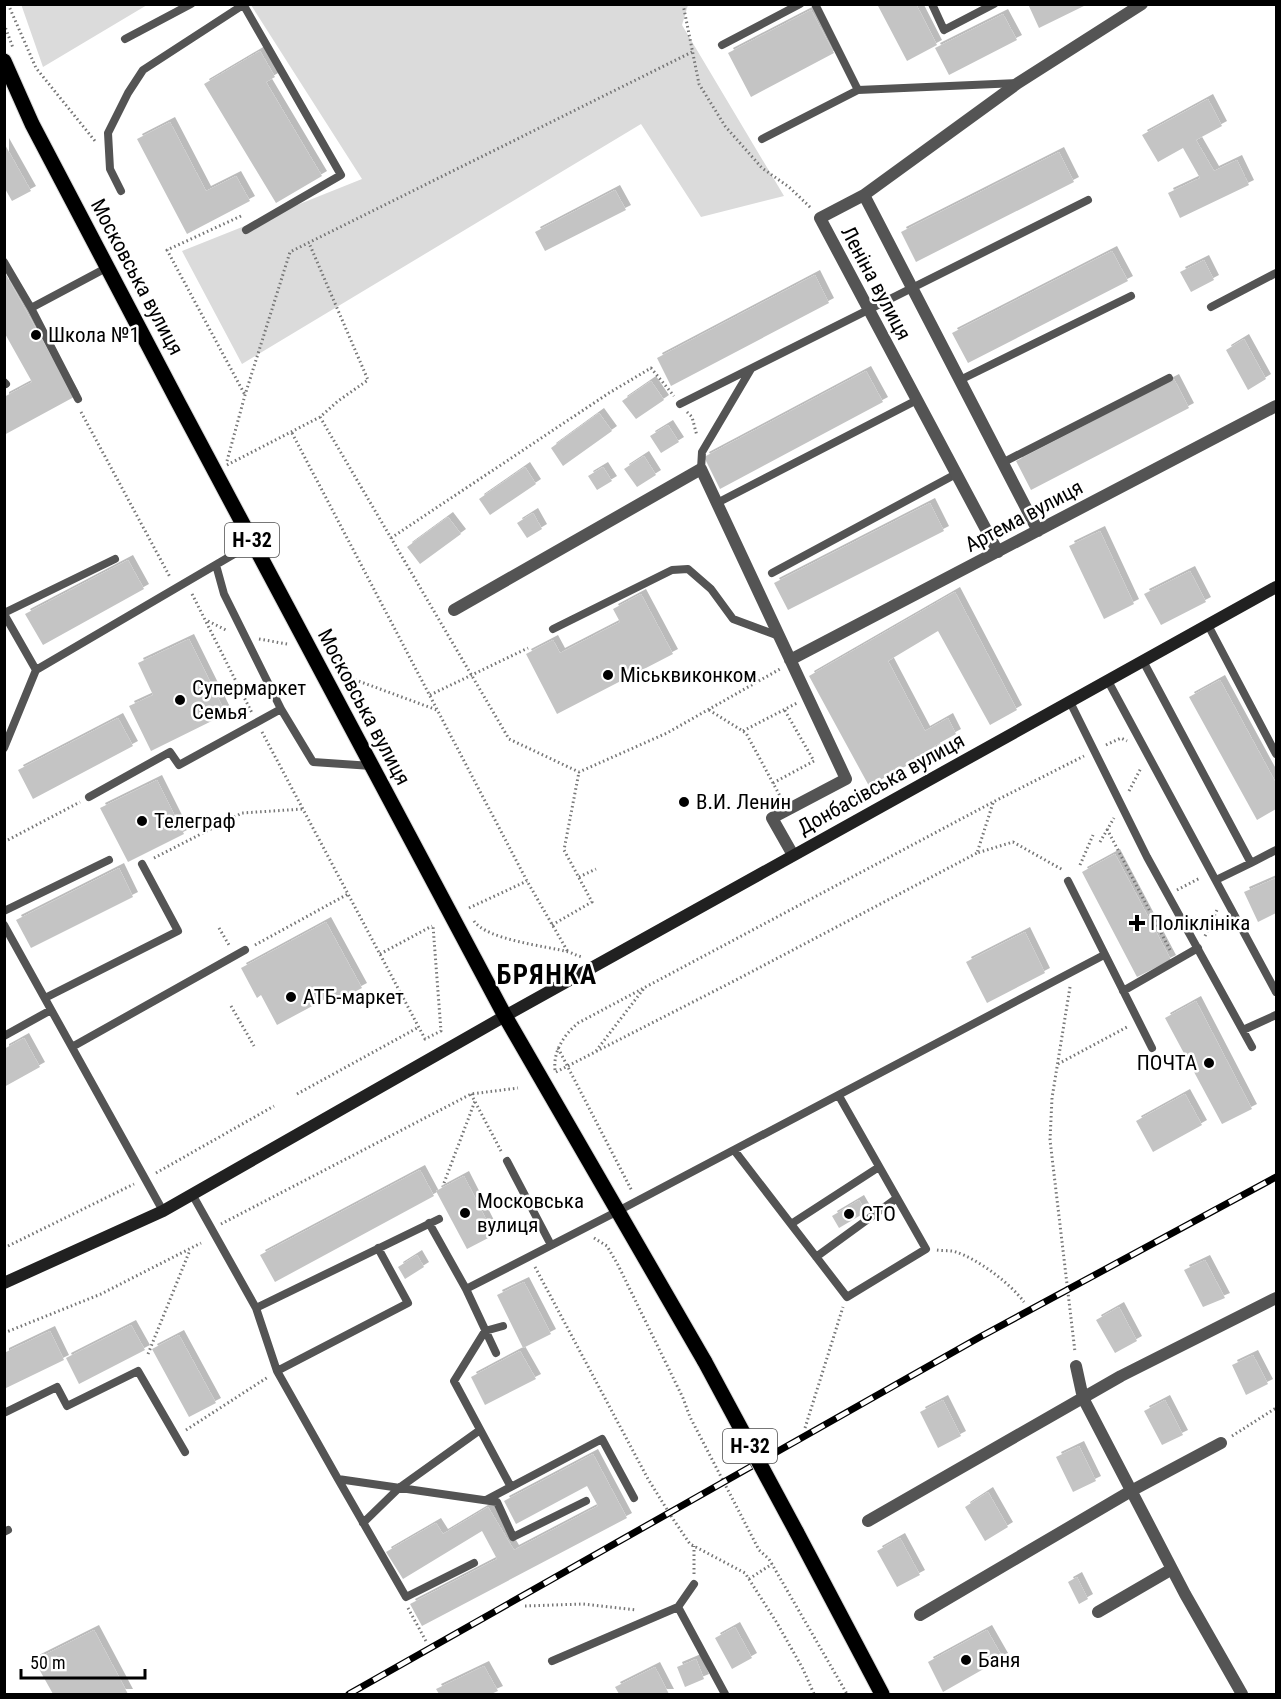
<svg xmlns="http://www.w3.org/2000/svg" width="1281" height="1699" viewBox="0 0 1281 1699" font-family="'Roboto Condensed',sans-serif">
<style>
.green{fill:#dbdbdb}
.building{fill:#c4c4c4;filter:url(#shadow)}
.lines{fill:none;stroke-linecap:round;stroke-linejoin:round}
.primary-casing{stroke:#dbdbdb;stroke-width:17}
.path{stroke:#767676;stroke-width:3;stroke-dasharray:1.5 3;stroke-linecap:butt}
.lane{stroke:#545454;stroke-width:8}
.street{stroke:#545454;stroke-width:12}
.secondary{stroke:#212121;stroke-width:12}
.primary{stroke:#000;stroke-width:15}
.rail-casing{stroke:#000;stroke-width:7}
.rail{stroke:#fff;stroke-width:4.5;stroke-dasharray:14;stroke-linecap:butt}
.primary-bridge-casing{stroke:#dbdbdb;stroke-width:17;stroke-linecap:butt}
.primary-bridge{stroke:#000;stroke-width:15}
.poi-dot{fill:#000;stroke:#fff;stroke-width:2}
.labels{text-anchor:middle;stroke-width:5;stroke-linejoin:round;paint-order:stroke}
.shield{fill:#fff;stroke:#4c4c4c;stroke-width:1.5}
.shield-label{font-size:20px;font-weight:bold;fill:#000}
.street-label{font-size:21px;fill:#000;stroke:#fff}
.poi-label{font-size:21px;fill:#000;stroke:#fff;text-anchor:start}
.district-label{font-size:27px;font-weight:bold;letter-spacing:1.5px;fill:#000;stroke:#fff}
</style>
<defs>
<filter id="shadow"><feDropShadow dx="5" dy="-5" stdDeviation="0" flood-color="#0004"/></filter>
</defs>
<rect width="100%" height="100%" fill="#fff"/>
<path class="green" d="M21,4h126v1l-104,62z
M251,5h437l-6,20 102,171 -83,21 -60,-93 -399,240 -60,-113 180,-72z"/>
<path class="building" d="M877,4h39l21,41 -30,16z
M1028,4h60l-49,24z
M811,10l23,43 -83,44 -23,-44z
M1003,14l14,26 -68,35 -14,-27z
M260,51l15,26 -9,5 56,94 -46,27 -72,-119z
M1208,99l14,27 -26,14 18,31 23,-11 12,25 -69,33 -12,-25 32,-15 -17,-30 -25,14 -16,-27z
M170,122l36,69 30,-15 14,25 -63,33 -50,-95z
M4,143l27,48 -19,10 -8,-14z
M1059,152l15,30 -158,80 -15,-30z
M615,190l11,20 -81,41 -10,-19z
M1112,251l16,30 -160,82 -16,-30z
M1204,260l10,20 -23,12 -11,-20z
M4,271l70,126 -70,38v-38l28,-15 -28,-50z
M815,275l14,28 -158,83 -14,-28z
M1244,339l22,40 -18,11 -22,-40z
M866,371l17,31 -163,87 -16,-32z
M1174,379l15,29 -158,82 -15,-29z
M651,381l13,19 -28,19 -14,-18z
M599,413l13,18 -49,35 -12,-18z
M668,425l11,17 -18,11 -11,-17z
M644,456l12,19 -19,12 -13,-18z
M525,467l11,17 -46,31 -11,-16z
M603,467l9,14 -15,9 -9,-14z
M930,503l14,28 -156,79 -14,-27z
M533,513l9,16 -15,9 -10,-15z
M448,517l13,17 -41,30 -13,-17z
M1100,531l34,73 -30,15 -35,-73z
M128,560l16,29 -101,56 -18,-31z
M1190,571l16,31 -45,23 -17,-31z
M955,592l62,118 -27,15 -52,-94 -50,30 37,70 23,-13 8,16 -22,12 2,4 -67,36 -60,-110z
M641,594l32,60 -116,60 -31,-60 27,-14 7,13 60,-31 -7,-13z
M189,639l37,75 -75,37 -22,-45 24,-11 -15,-32z
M1220,680l56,103v26l-19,11 -68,-123z
M118,718l15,28 -100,53 -15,-29z
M157,780l27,54 -56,28 -28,-54z
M1115,854l56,106 -34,17 -55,-105z
M119,868l14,29 -102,51 -15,-28z
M1276,878v35l-18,9 -14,-30z
M326,922l36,66 -27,14 -4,-6 -54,29 -16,-30 -4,3 -16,-30z
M1025,932l20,41 -58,30 -21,-41z
M1196,1001l56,108 -30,15 -57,-106z
M24,1038l16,29 -36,20v-38z
M1185,1094l17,31 -49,27 -17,-31z
M420,1170l14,26 -159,86 -15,-27z
M464,1176l30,59 -27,14 -31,-58z
M859,1200l7,12 -27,16 -7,-12z
M417,1255l7,12 -19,12 -7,-12z
M1205,1260l20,38 -22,9 -19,-37z
M524,1282l27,52 -28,14 -26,-53z
M1119,1307l18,34 -22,12 -19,-33z
M131,1325l14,25 -66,34 -13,-26z
M50,1331l14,29 -60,29v-36z
M179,1335l37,68 -27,14 -37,-68z
M520,1351l16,28 -51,26 -14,-28z
M1253,1355l15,29 -22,11 -14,-30z
M943,1400l18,36 -23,12 -18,-36z
M1165,1400l18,35 -21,10 -18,-34z
M1079,1446l17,35 -23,11 -17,-35z
M593,1454l34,64 -205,108 -12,-22 87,-45 -15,-28 -79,48 -17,-27 50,-29 7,11 45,-27 26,43 84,-44 -11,-20 -71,38 -12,-23z
M988,1492l20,35 -23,14 -20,-34z
M900,1538l20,37 -23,12 -20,-36z
M1077,1577l11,22 -9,5 -11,-22z
M735,1627l17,31 -20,11 -17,-31z
M94,1630l34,64h-75l-19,-34z
M987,1630l16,28 -60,34 -15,-30z
M696,1659l8,20 -19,8 -8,-20z
M484,1666l14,25 -7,3h-52l-3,-5z
M655,1667l14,27h-50l-4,-7z"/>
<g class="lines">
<defs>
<path id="primary" d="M4,61l28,63 147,280 326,612 200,346
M796,1531l86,163"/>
</defs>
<use href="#primary" class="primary-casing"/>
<path class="path" d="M8,4l28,64 59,73
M683,4l16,80 26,42 37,42 27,19 22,21
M4,24l9,24
M241,216l-74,34 78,145
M81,412l89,165
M687,412l5,5 5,19
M320,417l189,322 70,33 88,-39 113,-64
M292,433l235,448 41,71
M227,461l18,-66 45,-143 402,-200
M227,465l93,-48 18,-16 30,-21 -59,-137
M391,538l218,-145 42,-25 23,28
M192,594l60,119
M208,621l20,10
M259,639l28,5
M342,675l95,35
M430,695l98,-47
M709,710l37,23 34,63
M743,731l54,-28
M262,732l163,307 16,-8 -8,-105
M1106,745l15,-7 6,3
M773,783l41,-22 -30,-52
M1129,791l12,-23
M993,803l-16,50 36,-11 50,28
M1107,829l63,121
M4,842l76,-40
M1100,842l14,-24
M154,858l88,-45 61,-4
M1080,865l13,-30
M579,877l17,-8
M1177,890l23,-12
M469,908l58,-27
M474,921c13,19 72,25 95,31 5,2 9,4 13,5
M552,925l40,-23 -28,-52 15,-78
M219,928l10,17
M1205,936l12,-26
M255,945l93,-51
M380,954l52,-28
M1070,987l-18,111 -2,42 25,212
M231,1006l23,40
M558,1048l74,143
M596,1051l49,-64
M1058,1064l69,-37
M555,1070c-2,-19 9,-35 23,-47l415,-221 91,-46
M556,1072l180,-92 241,-127
M297,1094l122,-67
M471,1094l30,57
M156,1173l118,-67
M444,1183l31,-82
M221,1224l250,-130 47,-6
M594,1238l13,8 11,19 65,133 7,19 69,133 10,9 78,135
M4,1248l130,-64
M937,1250c6,1 13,0 19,2 22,7 55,32 68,50
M535,1267l113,212 25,40 17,25 55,29 32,50 26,46 11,25
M4,1333l97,-39 100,-51
M148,1354l42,-104
M805,1428l38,-121
M186,1430l82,-53
M1232,1436l44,-28
M694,1574v-28
M749,1579l23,-15
M525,1606l58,-2 54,6
M408,1608l19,35"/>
<path class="lane" d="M243,4l98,171 -95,55
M815,4l43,86
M932,4l12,26 50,-26
M125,39l66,-35
M722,45l78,-41
M762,139l96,-49 160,-7
M121,191l-11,-22 -2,-36 20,-40 15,-23 100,-65
M4,262l27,46 47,91
M1211,307l65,-34
M31,308l77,-41
M960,380l171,-84
M4,382l2,2
M680,404l408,-204
M1002,463l167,-85
M701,469l1,-17 49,-83
M717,503l200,-103
M216,565l8,29 57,115 32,53 59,4
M772,573l184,-99
M4,613l111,-54
M4,614l32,56 217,-127
M1208,625l68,129
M553,629l119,-59 16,-1 23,20 22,30 46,17
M1143,661l108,202 -35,17
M1108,681l168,311
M1070,702l77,155 105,190
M4,748l32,-78
M89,797l81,-45 9,13 102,-56
M1251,863l25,-13
M1068,881l84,167
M4,911l105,-51
M4,925l159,286
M1123,991l75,-43
M45,998l133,-67 -36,-67
M1243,1030l33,-15
M4,1036l47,-26
M72,1047l173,-97
M734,1150l113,147 79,-48 -87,-153
M507,1161l44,84
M192,1194l64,114 183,-89
M429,1223l37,66 152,-78 486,-256
M791,1224l88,-57
M816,1257l81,-59
M466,1289l30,64
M256,1308l21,63 61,108 159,23 16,35 73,-36
M503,1326l-18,5 -31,50 57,106
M277,1371l131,-68 -30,-55
M4,1413l53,-26 10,19 71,-35 47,81
M338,1479l68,118 68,-34
M486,1500l116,-61 32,59
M363,1523l36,-35 81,-58
M4,1532l4,-2
M678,1607l16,-23
M552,1661l126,-54 47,87"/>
<path class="street" d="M864,195l154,-112 124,-79
M998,552l-178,-334 44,-23 174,336
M454,610l247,-141 145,310 -74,39 21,37
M790,660l486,-254
M1076,1366l7,32 102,196 57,100
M868,1521l253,-145 155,-78
M1098,1612l74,-43
M920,1615l211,-124 90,-48"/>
<path class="secondary" d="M4,1283l159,-72 342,-195 771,-429"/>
<use href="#primary" class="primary"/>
<defs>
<path id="rail" d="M349,1694l631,-357 296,-160"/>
</defs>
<use href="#rail" class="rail-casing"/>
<use href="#rail" class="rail"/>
<defs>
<path id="primary-bridge" d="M705,1362l91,169"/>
</defs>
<use href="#primary-bridge" class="primary-bridge-casing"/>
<use href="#primary-bridge" class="primary-bridge"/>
</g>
<g class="poi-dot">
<circle cx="36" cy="335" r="6"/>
<circle cx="608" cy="675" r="6"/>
<circle cx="180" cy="700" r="6"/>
<circle cx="684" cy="802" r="6"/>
<circle cx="142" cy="821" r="6"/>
<path d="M1134 914h6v6h6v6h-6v6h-6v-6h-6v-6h6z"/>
<circle cx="291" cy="997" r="6"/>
<circle cx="1209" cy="1063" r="6"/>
<circle cx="465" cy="1213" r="6"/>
<circle cx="849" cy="1214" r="6"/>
<circle cx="966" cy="1660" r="6"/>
</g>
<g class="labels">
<g class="shield">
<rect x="225" y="523" width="54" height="34" rx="4.5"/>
<rect x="723" y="1429" width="54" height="34" rx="4.5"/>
</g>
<g class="shield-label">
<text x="252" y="547">Н-32</text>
<text x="750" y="1453">Н-32</text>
</g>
<g class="street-label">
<text transform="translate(137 277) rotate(62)" y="7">Московська вулиця</text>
<text transform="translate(876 283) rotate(62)" y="7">Леніна вулиця</text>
<text transform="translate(1024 516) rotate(-28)" y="7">Артема вулиця</text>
<text transform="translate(364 707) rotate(62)" y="7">Московська вулиця</text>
<text transform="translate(881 784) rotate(-29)" y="7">Донбасівська вулиця</text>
</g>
<g class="poi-label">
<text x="48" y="342">Школа №1</text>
<text x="620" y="682">Міськвиконком</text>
<text x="192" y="695">Супермаркет<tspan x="192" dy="24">Семья</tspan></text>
<text x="696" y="809">В.И. Ленин</text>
<text x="154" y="828">Телеграф</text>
<text x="1150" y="930">Поліклініка</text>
<text x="303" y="1004">АТБ-маркет</text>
<text x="1197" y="1070" text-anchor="end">ПОЧТА</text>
<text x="477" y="1208">Московська<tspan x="477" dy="24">вулиця</tspan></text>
<text x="861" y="1221">СТО</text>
<text x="978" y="1667">Баня</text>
</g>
<g class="district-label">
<text x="547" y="984">БРЯНКА</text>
</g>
</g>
<rect width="1281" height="1699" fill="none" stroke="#000000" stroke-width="12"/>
<path d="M21 1669v9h124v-9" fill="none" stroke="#000000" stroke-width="3"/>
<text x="30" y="1669" font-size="18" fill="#000000" stroke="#ffffff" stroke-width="4.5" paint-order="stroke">50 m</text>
</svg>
